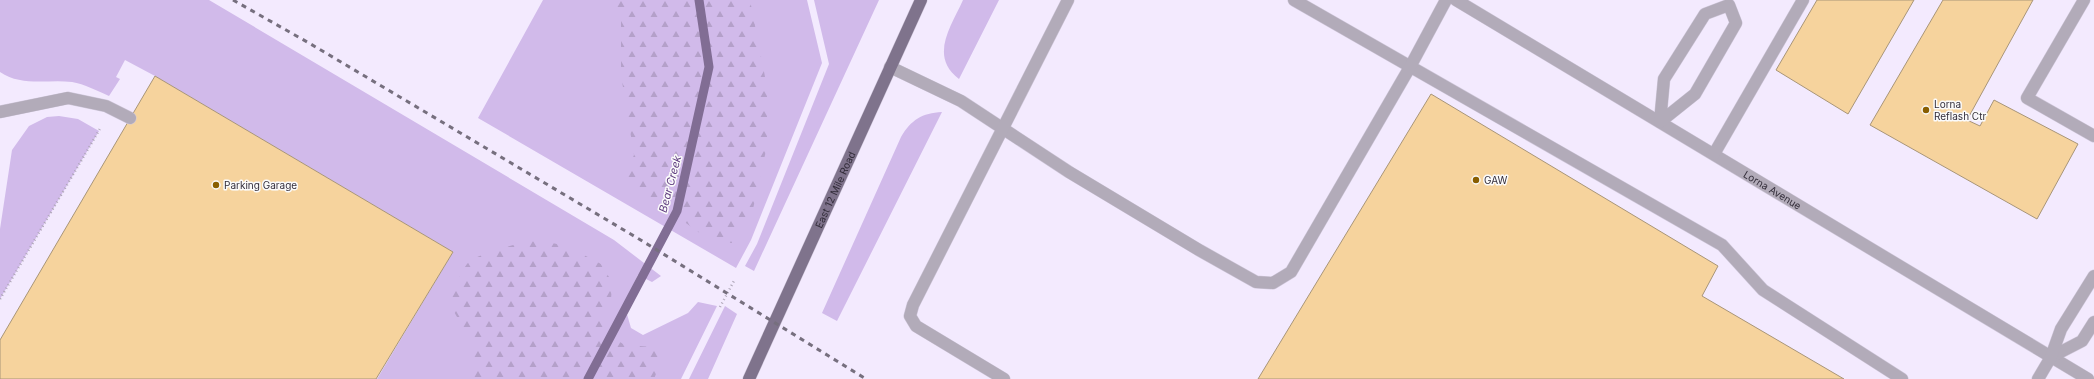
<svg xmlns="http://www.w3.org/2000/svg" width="2094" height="379" viewBox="0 0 2094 379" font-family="Inter,sans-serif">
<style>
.green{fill:#d1baea}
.forest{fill:url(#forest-firs)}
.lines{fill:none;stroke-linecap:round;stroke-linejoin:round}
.stream{stroke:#816d94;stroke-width:9}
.building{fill:#f6d39d;stroke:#a89578}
.minor-casing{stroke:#d0c8db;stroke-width:13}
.major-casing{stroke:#d0c8db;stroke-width:13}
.path{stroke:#aea6b7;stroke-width:2.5;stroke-dasharray:1 3;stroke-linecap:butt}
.minor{stroke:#b2abb9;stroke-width:12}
.major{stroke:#7f738c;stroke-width:12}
.rail{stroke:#766f7e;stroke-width:3;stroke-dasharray:5 5;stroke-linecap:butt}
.poi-dot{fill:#895e00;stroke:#fbfbfb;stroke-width:1.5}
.labels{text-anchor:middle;stroke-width:3;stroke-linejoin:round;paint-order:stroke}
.poi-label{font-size:10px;fill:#332d3a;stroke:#fbfbfb;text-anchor:start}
.street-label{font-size:10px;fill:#332d3a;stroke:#fbfbfb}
.water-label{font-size:11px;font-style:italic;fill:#613f80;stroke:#fbfbfb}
</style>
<defs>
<pattern id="forest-firs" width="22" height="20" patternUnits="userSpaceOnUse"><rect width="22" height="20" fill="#d1baea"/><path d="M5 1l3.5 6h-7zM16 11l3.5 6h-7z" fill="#b4a0c9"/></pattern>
</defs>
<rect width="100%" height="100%" fill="#f3eafe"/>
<path class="green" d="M0,0h209l405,240 47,36 -9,6 -14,-7 -14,29 7,24 12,7 45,-22 10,-11 19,4 -36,73h-304l76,-127 -298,-176 -30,-16 -9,17 4,2 -11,17c-11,-5 -25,-12 -37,-14 -24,-3 -50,5 -72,-10z
M543,0h264l15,63 -71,177 -15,28 -258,-150z
M814,0h65l-125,271 -9,-5 12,-22 72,-180z
M963,0h36l-40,79c-30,-23 -8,-52 4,-79z
M942,112l-105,209 -15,-8 79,-176c10,-17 21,-24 41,-25z
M59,116l19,3 21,12 -99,168v-70l12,-79 17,-24 18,-9z
M725,306l12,8 -29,65h-19z"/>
<path class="forest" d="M615,0h135l17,87v59l-14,63 -21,34 -20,-1 -48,-35 -35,-19 -5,-10 10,-23 -13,-80v-55z
M526,241l21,1 20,4 34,18 11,18 -1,18 -10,17 7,18 17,10 41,3 -12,31h-181c4,-34 -8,-46 -23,-75 4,-14 8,-28 17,-40 8,-10 45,-18 59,-23z"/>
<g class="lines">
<path class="stream" d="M588,379l89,-168 32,-144 -10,-67"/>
</g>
<path class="building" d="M1817,0h97l-66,114 -72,-44z
M1943,0h90l-66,120 13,6 14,-26 84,44 -41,75 -167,-94z
M155,76l298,176 -77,127h-376v-39z
M1431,94l287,172 -16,30 142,83h-586z"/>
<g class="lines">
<defs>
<g id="minor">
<path d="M1294,0l428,245 41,45 139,89"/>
<path id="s1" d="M1456,0l632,379"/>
<path d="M2084,0l-57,98 67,38"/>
<path d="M1729,5l7,18 -41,71 -35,28 4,-43 41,-65z"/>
<path d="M890,67l71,34 108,71 130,78 57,32 17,1 18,-11 119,-205 36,-67"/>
<path d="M0,112l68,-14 38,8 24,12"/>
<path d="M1714,154l89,-154"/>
<path d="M2051,357l31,-16 12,-19"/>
<path d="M1004,379l-88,-53 -6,-10 3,-11 155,-305"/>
<path d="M2038,379l13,-22 10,-28 33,-53"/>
</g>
<g id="major">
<path id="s2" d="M749,379l172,-379"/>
</g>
</defs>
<use href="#minor" class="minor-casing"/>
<use href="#major" class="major-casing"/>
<path class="path" d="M0,299l101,-172
M720,307l15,-28"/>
<use href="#minor" class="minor"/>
<use href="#major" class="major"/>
<path class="rail" d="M233,0l76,43 330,196 227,140"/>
</g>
<g class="poi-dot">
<circle cx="1926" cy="110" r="4"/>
<circle cx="1476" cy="180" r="4"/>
<circle cx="216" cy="185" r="4"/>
</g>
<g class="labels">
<g class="poi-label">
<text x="1934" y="108">Lorna<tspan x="1934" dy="12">Reflash Ctr</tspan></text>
<text x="1484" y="184">GAW</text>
<text x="224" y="189">Parking Garage</text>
</g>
<g class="street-label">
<text dy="4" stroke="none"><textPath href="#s2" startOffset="208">East 12 Mile Road</textPath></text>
<text dy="4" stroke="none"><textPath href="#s1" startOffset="369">Lorna Avenue</textPath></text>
</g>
<g class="water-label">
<text transform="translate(670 184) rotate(-75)" y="4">Bear Creek</text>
</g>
</g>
</svg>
